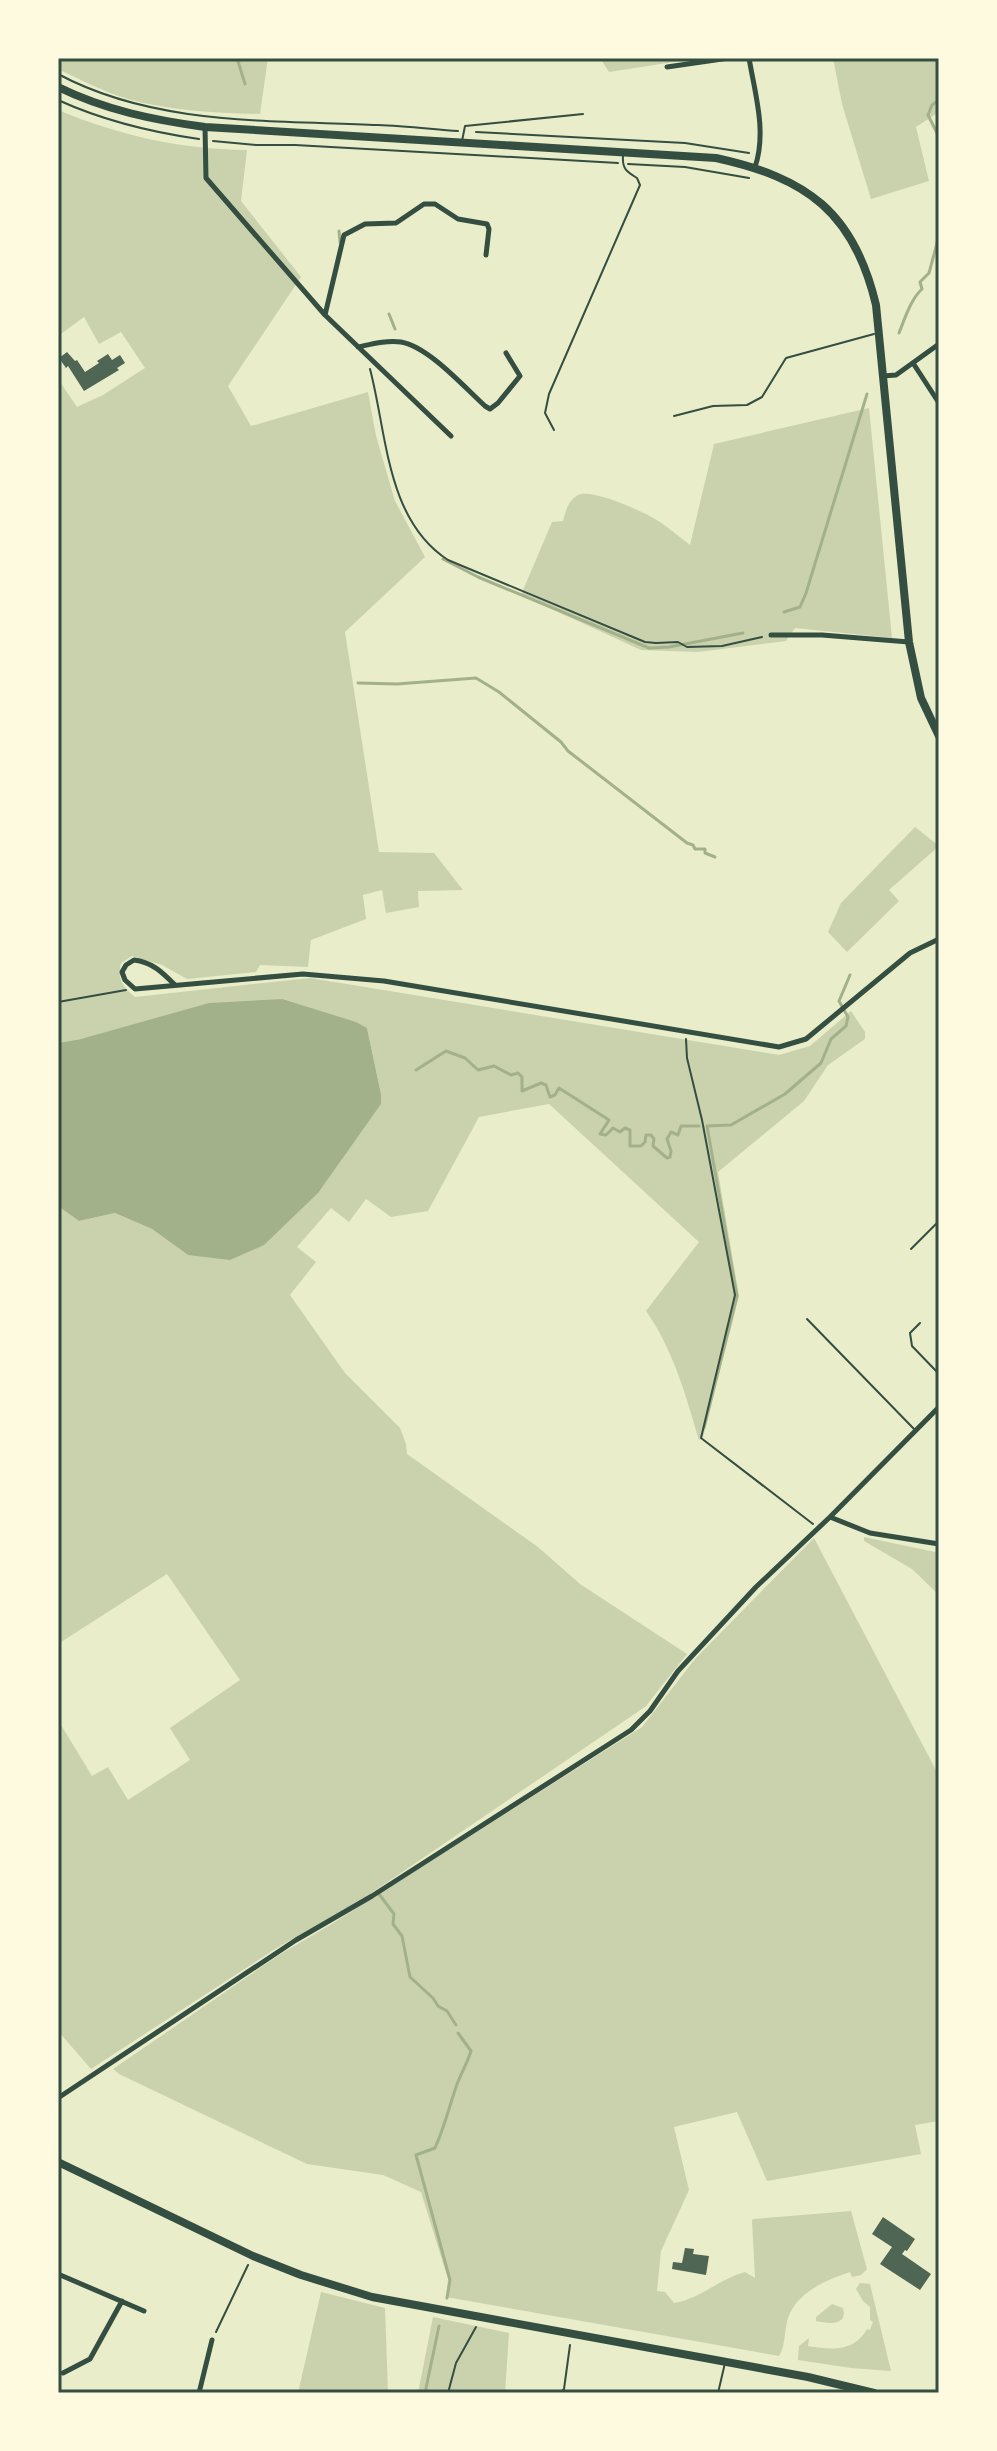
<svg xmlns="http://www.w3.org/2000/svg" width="997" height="2451" viewBox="0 0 997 2451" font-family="Ubuntu,sans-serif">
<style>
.green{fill:#cad2ad}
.water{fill:#a3b18a}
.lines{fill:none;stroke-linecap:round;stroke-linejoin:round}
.stream{stroke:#a3b18a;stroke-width:3}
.building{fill:#4f6655}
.path{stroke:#344e41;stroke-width:2}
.service{stroke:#344e41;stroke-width:2}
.minor{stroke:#344e41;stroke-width:5}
.primary{stroke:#344e41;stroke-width:8}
.neatline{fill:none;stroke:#344e41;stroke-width:3}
</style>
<rect width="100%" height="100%" fill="#e9edc9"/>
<path class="green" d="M58,58h210l-8,56c-44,-1 -89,-3 -132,-15 -24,-7 -47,-19 -70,-30z
M600,58h100l-91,14z
M833,58h106v54l-23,15 13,54 -58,18 -29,-95z
M58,110c63,26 121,39 189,40l-6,51 60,76 -73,109 23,40 117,-34 8,44 19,65 30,56 -80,75 34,220 55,1 29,37 -45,1 1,16 -33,6 -4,-23 -19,5 3,24 -55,21 -3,27 -48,-2 -4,7 -69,7 -25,-14 -30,-9 -11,7c-4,17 2,24 14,34l175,-19 469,77 31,-9 41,-35 14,21v7l-37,26 -24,36 -86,71 21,124 -36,141 -4,3c-13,-44 -26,-91 -53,-129l53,-69 -150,-138 -70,13 -51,94 -37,6 -25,-18 -17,23 -18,-14 -34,39 19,15 -26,33 55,78 55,55 6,16 1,10 131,93 42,37 107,70 -41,52 -10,7 -266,181 -95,55 -184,120 -33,-38v-311l34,56 16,-9 20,33 62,-40 -20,-32 70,-48 -73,-106 -109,70v-438l21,15 36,-8 37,16 36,26 193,-161 -14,-66 -286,11 -23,4v-664l19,28 26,-12 42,-27 -24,-36 -22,12 -15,-27 -26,19z
M869,408l23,230 -97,-10 -9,13 -88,11 -57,-2 -120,-55 31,-73 11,-1c3,-11 5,-20 15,-26 14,-7 69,18 82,27 10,7 20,15 30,23l24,-101z
M915,827l24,19 -50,44 10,11 -52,51 -19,-20 13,-29z
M864,1537l71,15 4,3v40l-27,-26 -48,-28z
M814,1538l125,238v345l-24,4 6,29 -154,27 -30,-69 -63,15 15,63 -28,61 -4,40 8,1 9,11c26,-4 45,-24 71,-31l10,6 -3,-58 2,-1 97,-8 16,58 -6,6 -9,2 -2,-5c-24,8 -53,20 -62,46 -4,13 -2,27 -9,38l-333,-59 2,-18 -27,-87 -38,-17 -76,-11 -188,-90 -6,-5 166,-114 51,-30 312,-198 53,-68z
M860,2283l10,1 21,87 -40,-3 -53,-8 1,-14 10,-8 -1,8c24,4 46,6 59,-17l3,1 3,-8 -3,-2v-13l-7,-6 -7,-12z
M321,2292l64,16 3,85h-90z
M832,2304l11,4c5,18 -14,16 -27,13v-4z
M433,2317l76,16 -4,60h-87z"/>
<path class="water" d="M282,999l74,23 11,6 14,66v10l-63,89 -54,52 -34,15 -42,-5 -36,-26 -37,-16 -36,8 -21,-15v-163l23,-4 128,-36z"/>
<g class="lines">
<path class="stream" d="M237,58l8,26
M939,100l-7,5 -4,10 11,22
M339,231l1,11
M389,314l6,15
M899,333c6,-15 12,-34 23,-44l-2,-7 9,-9 10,-37
M443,559l35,18 171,71 20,-1 74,-14
M784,612l16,-5 6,-14 61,-199
M358,683l39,1 79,-6 23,14 62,50 7,9 119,92 6,2 2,4h10v4l10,4
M416,1070l30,-19 19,7 13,12 16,-4 17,9 7,-2 4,4v14l19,-8 5,2 4,12 5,-2 4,-7 50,32 -9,14 6,1 7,-7 7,4 5,-4 5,2v16h11l4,-4 1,-7h5l3,4 -1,7 14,12 3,-1 1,-6 -4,-12 4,-7 7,3 3,-9h18
M704,1428l33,-132 -30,-170 24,-1 54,-31 36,-31 10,-24 15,-13 2,-9 -9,-16 11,-26
M379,1894l15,20 -1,10 9,12 8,41 23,21 5,8 9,5 9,14
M447,2298l3,-18 -34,-125 19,-7c9,-20 14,-40 21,-61 4,-12 11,-23 15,-36l-13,-18
M425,2393l14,-67"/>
</g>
<path class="building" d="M67,352l8,9 2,-1 8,12 14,-9 -2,-2 11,-7 4,6 8,-5 5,8 -8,5 2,2 -35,21 -16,-25 -2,2 -7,-10z
M883,2217l32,22 -8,12 -2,-1 -3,4 29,20 -11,16 -40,-26 12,-17 -20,-13z
M685,2248l9,1 -1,5 16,2 -3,19 -34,-6 1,-7 9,1z"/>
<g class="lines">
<path class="path" d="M58,74c97,52 213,46 320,51 26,1 53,4 80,6
M58,100c46,21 92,32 141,39
M476,132l209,11 64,10
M213,141l43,4h39l323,18
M628,164l57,3 64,11
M370,369c17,64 16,151 78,191l197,82 11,1 22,-1 9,5 35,-1 40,-9
M58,1002l68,-12
M686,1039l1,19 15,62 33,175 -34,143 112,86
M216,2332l32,-67
M448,2393l8,-30 20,-36
M560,2393l4,-4 6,-44"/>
<path class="service" d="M462,141l3,-15 118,-12
M674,416l39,-10 34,-1 15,-8 24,-39 88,-24
M554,430l-9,-17 4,-19 91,-209 -3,-7c-10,-6 -15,-9 -14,-22
M911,1249l28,-28
M807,1319l108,111
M920,1323l-10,10 2,13 27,28
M718,2393l7,-30"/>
<path class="minor" d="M749,58c6,36 18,74 6,109
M667,67l62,-9
M205,127l1,51 119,137 126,121
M325,315l19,-80 21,-11 31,-1 28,-19h11l23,15 29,5 2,5 -3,26
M358,347c14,-3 29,-7 43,-5 28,5 63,45 84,64l5,3 8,-6 22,-27 -14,-23
M913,363l26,40
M883,376l13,-1 43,-31
M771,635h51l87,7
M175,985c-13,-13 -23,-23 -41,-25l-8,5 -4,7 3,8 10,9 168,-15 81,7 395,66 27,-8 104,-86 29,-14
M830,1517l40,16 69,11
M58,2098l238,-158 76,-44 259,-166 19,-19 28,-40 78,-84 74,-70 109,-110
M58,2274l86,37
M63,2373l27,-14 32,-58
M199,2393l13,-53"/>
<path class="primary" d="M58,87c47,23 95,33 147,40l511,31c91,20 138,54 160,147l33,337 12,56 18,38
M58,2162l195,94 48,19 71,22 436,80 66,16"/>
</g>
<rect width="997" height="2451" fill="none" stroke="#fefae0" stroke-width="120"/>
<rect x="60" y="60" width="877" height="2331" class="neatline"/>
</svg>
